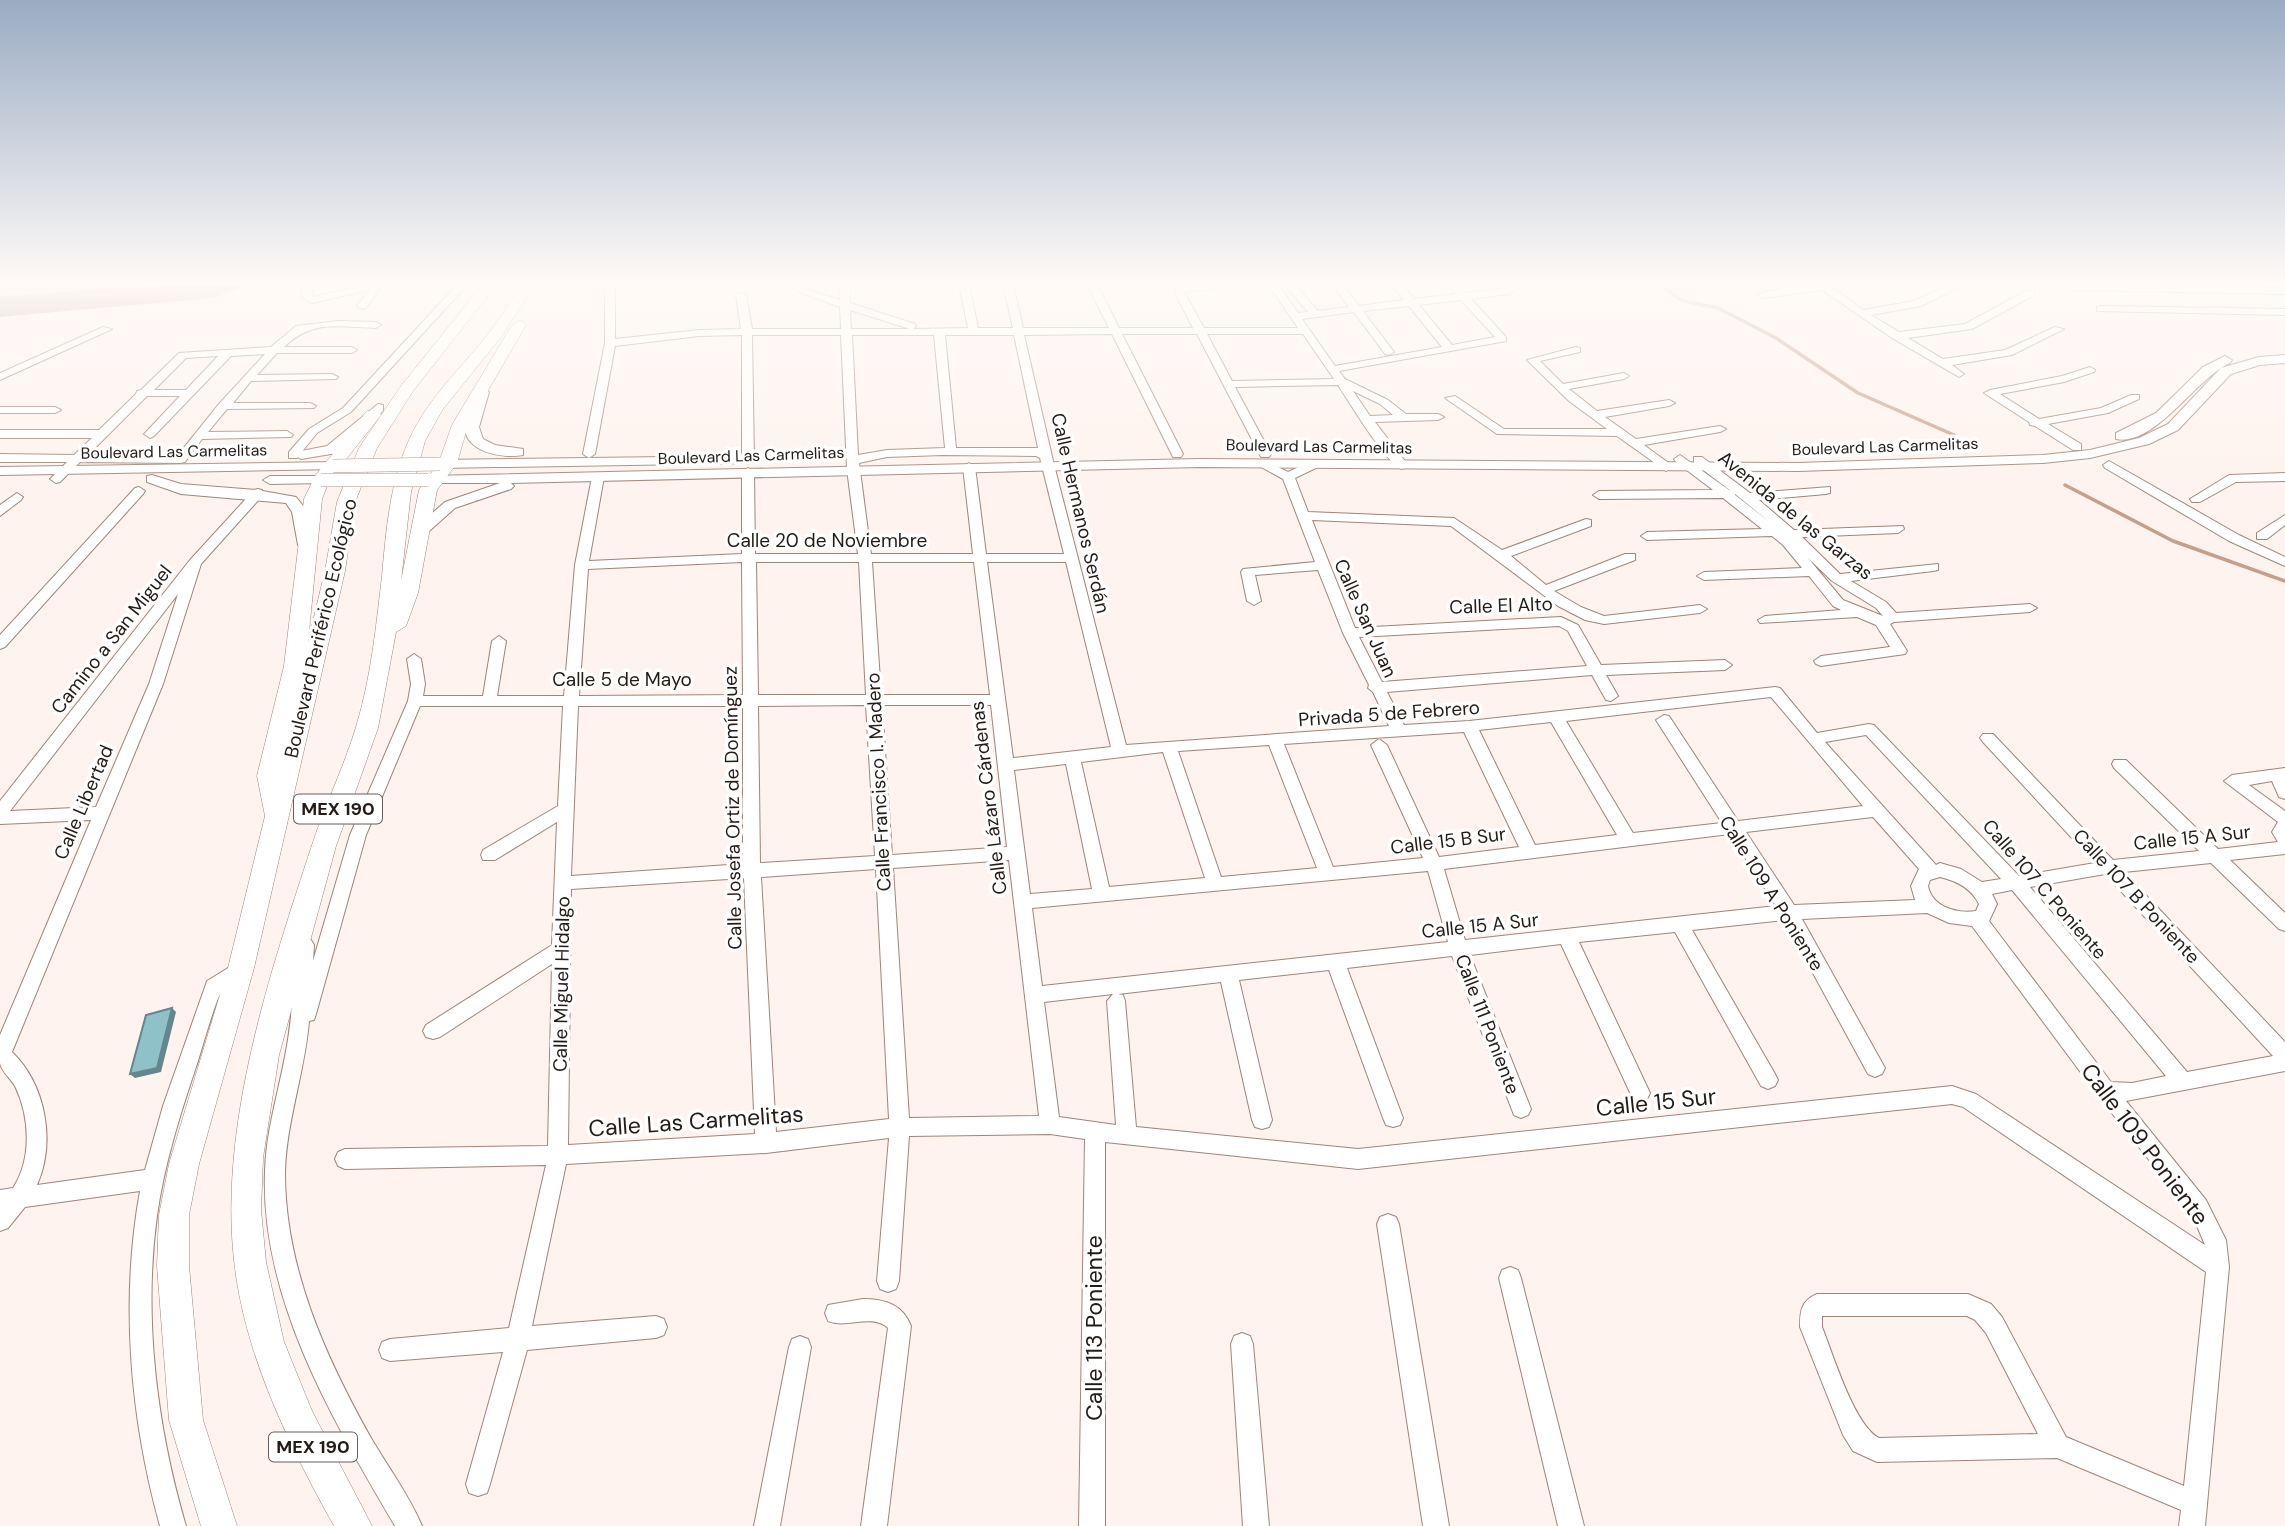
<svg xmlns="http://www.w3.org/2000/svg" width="2285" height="1526" viewBox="0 0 2285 1526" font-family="'DM Sans',sans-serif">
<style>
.water{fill:#c69f8b}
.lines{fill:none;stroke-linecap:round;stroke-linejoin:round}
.stream{stroke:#c69f8b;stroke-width:3.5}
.minor-casing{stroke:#9d8579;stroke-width:2}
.major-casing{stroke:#9d8579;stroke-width:2}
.highway-casing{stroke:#9d8579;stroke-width:1}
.minor{fill:#fff;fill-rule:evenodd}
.major{fill:#fff;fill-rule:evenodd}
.highway{fill:#fff;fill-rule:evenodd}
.major-bridge-casing{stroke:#9d8579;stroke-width:14;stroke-linecap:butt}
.major-bridge{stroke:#fff;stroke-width:13}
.shaded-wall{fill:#63878c}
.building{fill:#8ec1c8;stroke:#63878c;stroke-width:2}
.labels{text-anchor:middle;stroke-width:7;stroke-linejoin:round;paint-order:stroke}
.far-street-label{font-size:16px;fill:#241b16;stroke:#fff}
.shield{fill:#fff;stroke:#665f5c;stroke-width:2}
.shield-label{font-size:18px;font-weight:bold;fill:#241b16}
.street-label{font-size:19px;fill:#241b16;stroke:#fff}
.near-street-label{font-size:23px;fill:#241b16;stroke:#fff}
</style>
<rect width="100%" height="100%" fill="#fef3ee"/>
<path class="water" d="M194,284h58l-39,14 -213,19v-21z"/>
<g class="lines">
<path class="stream" d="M1658,284l25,17 35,7 58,30 82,55 96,42
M2065,485l108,56 112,40"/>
<defs>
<path id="minor" d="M301,284h10l2,13 58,-13h17l-7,3 -15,21 -4,1 -5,-3 12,-16 -57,13 -9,-5z
M458,284h10l-117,128 -34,21 -20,25h-8v-6l20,-23 34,-21z
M605,284h10v55l84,-9 42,-1 -5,-34 5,-3 5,3 6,34h89l-1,-22 -41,-15 5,-3 36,11 -1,-16h10l1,19 65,21 1,2 -3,3 55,-1 -9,-44h10l9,44h35l-10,-44h10l10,44h86l-22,-44h10l22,44h74l-19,-37 9,-6 47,-1 -5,3 -41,5 20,36h94l-30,-44h10l20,29 10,-1 -24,-28h10l24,27 31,-4 -17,-23h10l17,22 45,-6 -13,-16h10l13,15 42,-5 -9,-10h10l9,9 40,-5 -1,-4h10l4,4 -10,6 -38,5 35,38v4l-167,30 6,8 43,21 18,14h32l6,3 -6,3 -63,2 33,43 -6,4c-17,-7 -52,-66 -64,-84l-103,2 36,67 -2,3h-8l-64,-123h-75l61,120 -2,3h-8l-61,-123 -88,1 30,130 72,280 263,-19 -16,-34 -5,-4 1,-3 -26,-52 -25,-63 -63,5 6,26 -7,4 -7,-4 -6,-29 2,-3 72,-7 -32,-83 -29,-16 2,-3h8l24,12 26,-12 4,1v6l-23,11 13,34 146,6 48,32 84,-31 5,1v6l-80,30 35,29 79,-31h10v6l-81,31 27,16 23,9 96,-11 7,4 -7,4 -96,11 -19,-4 -27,-14 -107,-80 -139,-6 43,108 206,-11 17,8 23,40 124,-5 7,5 -7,5 -119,5 12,21 -7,5 -5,-1 -14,-25 -205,17 17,33 65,-4 306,-34 5,1 37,45 52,-9 5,1 145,151 76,-13 -112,-121 -3,-4 3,-4h10l120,126 86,-9 -85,-83 -2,-4 2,-4h12l92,89 60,-7 -6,-10 6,-10 -54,-41 8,-6 53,-7v31l-6,-2 -7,-16 -23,4 36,26v43l-55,6 55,53v18l-6,-2 -68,-66 -87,9 161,170v29l-159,30 80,99 20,40 3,27 -24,259h-26l2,-16 -124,-52 -180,4 -24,-11 -10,-16 -43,-108c0,-16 1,-26 17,-33h151l23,10 11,13 64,120 118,49 22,-214 -243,-165 -11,-3 -594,65 -253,-27v384h-26l6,-387 -35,-5 -141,2 -10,145 -3,8 -8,3 -8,-3 -3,-8 12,-143 -123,15 -200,11 -34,162 124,-10 8,3 3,8 -3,8 -8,3 -129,12 -37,134 -3,9 -9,3 -9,-3 -3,-9 37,-132 -113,9 -8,-3 -3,-8 3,-8 8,-3 119,-11 37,-163 -201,4 -7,-3 -3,-7 3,-7 7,-3 203,-3 4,-182 -112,73 -7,2 -7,-2 -3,-6 3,-6 126,-80 5,-123 -62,38h-12l-2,-5 2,-5 75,-44 5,-100h-143l-54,129 -50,179 -2,6 -5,1c-4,51 -23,101 -24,152 0,95 41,185 86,265 17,29 38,57 51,88h-27c-62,-106 -135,-227 -130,-355 1,-41 14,-80 21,-120 7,-35 7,-71 10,-106l3,-5 6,-2 6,2 3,5 -1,16 37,-126 58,-134 3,-17 -4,-25 7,-5 7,5 4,25 -2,12h60l9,-55 7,-5 7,5 -9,55h67l11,-131 17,-88 6,-4 6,4 -15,84 153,-7v-82l6,-4 6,4 1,82h103l-11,-85 -6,-134h-89l2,125 -6,4 -6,-4v-125l-43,1 -84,10 -20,108 -6,4 -6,-4 22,-111zM1461,300l34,37 -43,8 -33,-40zM1409,306l33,41 -107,19 -33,-47 52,-7 31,42 4,1 5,-3 -31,-41zM850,310l57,18 2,1h-58zM1207,334h96l31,45 -102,2zM852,335h82l11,113 -58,2 -29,5zM945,335h69l24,113h-82zM1353,391l27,13 13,11 -23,1zM942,455l94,1 4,2 24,96h-78l-11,-87 -6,-4 -6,4 10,87h-102l-12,-91 28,-6zM742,562l1,133 -164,1 9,-127zM756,562h103l7,133h-108zM872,562h102l16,133h-109zM987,562h79l45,185 -98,11zM1559,626l9,5 19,35 -205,16 -23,-45zM1771,697l92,109 -125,15 -69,-105 -5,-1 -8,5 66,103 -89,10 -67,-112zM866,705l9,151 -115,7 -2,-157zM882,705h109l16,142 -115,8zM578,706h165v158l-172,12zM1551,722l66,113 -82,10 -56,-115zM1464,732l55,115 -80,10 -52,-112 -8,-6 -8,6 52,113 -90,9 -49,-123zM1866,735l135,144 -19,3 -21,-13 -21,-6 -4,2 -111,-123zM1269,745l48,123 -96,9 -43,-126zM1163,752l42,126 -96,9 -28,-125zM1066,764l26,125 -62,5 -16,-124zM1873,817l46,52 -8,17 4,14 -121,5 -48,-73zM1730,834l46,72 -311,34 -21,-71zM1009,860l30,256 -130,2 -16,-250zM876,869l13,250 -113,13 -15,-255zM1428,871l20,71 -406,44 -10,-78zM2105,874l168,182 -86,16 -157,-185zM1940,877c17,4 31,11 39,27l-3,7c-19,3 -44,-4 -48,-25l2,-6zM744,878l11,256 -187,11 3,-256zM2012,890l154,186 -34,7 -21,-1 -122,-161 8,-17 -5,-10zM1927,913l22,10 23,3 127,171 93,117 13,31 -229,-151 -24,-8 -594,63 -222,-22 -11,-126 -2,-6 -5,-1 103,-12 31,138 3,7 7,2 7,-2 3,-7 -33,-140 90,-10 54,148 3,7 7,2 7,-2 3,-7 -56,-150 105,-12 62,159 7,3 7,-3 3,-6 -61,-154 91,-11 72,155 7,3 7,-3 3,-6 -71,-151 96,-10 86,154 7,3 7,-3 3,-6 -3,-6 -83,-144 92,-10 84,154 7,3 7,-3 3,-6 -83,-149zM1113,994l-6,7 9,124 -57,-8 -15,-115zM1822,1316h145l8,4 11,13 52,101 -159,4c-25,-13 -46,-84 -57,-111z
M1815,284h34l-16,4 30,22 51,-9 38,-17h13l-44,22 -50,9 28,17 66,-8 61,-33h8v4l-62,34 -64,9 35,21 62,-9 50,-23 9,2 -52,26 -60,10 12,9 -5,3 -67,-39 -70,-48 -59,8 -5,-3 5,-3z
M2076,285l209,3v6l-213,-4 -1,-2z
M2101,306l184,3v6l-188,-4v-4z
M338,321l38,1 5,3 -5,3c-37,-1 -63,-9 -92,19h68l5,3 -5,3h-75l-20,22 75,-1 6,3 -2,2 -85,2 -18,22h77l6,3 -2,2 -87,1 -19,23 79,-1 6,4 -2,2 -89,2 -17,23 -4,1 -101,-1 -20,20 -4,1 -6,-4 17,-17h-67v-8l74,1 18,-17h-92v-8h99l37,-36 1,-3 4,-1 38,-37 92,-6 25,-21zM265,354l-46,50 -41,51h-90l59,-59h33l-34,36 -2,2 6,4 4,-2 77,-80zM218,356l-32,34h-32l32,-32z
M103,327l9,2 -112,51v-7z
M1576,347l4,1v4l-40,9 23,23 61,-11 5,3 -5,3 -55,10 28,22 72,-11 6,3 -6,3 -64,11 31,22 84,-13 6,3 -6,3 -76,13 26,19 2,3 -6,4 -49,-35 -120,-2 -52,-36 10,-2 49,33h103l-38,-28 -42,-41z
M2090,367l5,3 -1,2 -30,10 -64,12 39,25 62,-11 30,-13h8v4l-31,14 -60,11 33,20v6h-8l-38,-24 -5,-1 -1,-3 -45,-29 6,-3 72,-14z
M0,407h55l6,3 -6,3h-55z
M1680,455l49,35 2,1 -37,-28v-6h8l48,36 80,-6v6l-4,1 -67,6 35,30 109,-4 1,3 -6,4 -96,4 38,37 98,-10v6l-5,1 -82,10 35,21 10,11 134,-9 7,4 -7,4 -136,10 -4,2 17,27 -2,3 -84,12 -5,-2 -2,-3 7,-5 69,-9 -14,-22 -19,-8 -97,6 -2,-3 7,-4 76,-6 -8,-4 -24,-30 -105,4 -7,-4 7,-4 98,-4 -19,-23 -11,-9 -125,4 -6,-4 6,-4 115,-3 -39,-31 -124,1 -6,-4 6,-4 114,-1 -37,-28 -2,-3zM1735,494l36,29 -36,-28zM1808,558l24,23 44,27 7,8 -40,-16z
M2109,461l130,74 46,22v9l-56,-25 -124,-73 -2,-3z
M2285,473v8l-49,1 -36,20h-8l-2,-3 39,-24z
M139,487l6,4 -2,3 -138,153 -5,2v-14l135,-147z
M258,489l4,1v6l-61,68 -38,120 -151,368c34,33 44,90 25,133l108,-15 18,-64 42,-119 2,-6 34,-21 6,3 3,5c-6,12 -20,14 -28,23 -7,9 -21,62 -26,76 -16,48 -32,98 -39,149 -14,102 0,211 29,310h-26c-30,-108 -40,-225 -20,-335l-115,16 -17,21 -8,3v-41l13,-2c19,-29 17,-71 2,-102 -4,-7 -14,-15 -15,-23 0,-9 0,-19 0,-28l91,-215 -91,4v-23l190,-241 64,-70zM178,594l-29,90 -53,123 -86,4z
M17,493l6,4 -2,3 -21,16v-11z
M2285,515v10l-18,14h-10v-6z
M1388,1214l8,3 3,7 50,302h-26l-46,-302 3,-7z
M1510,1267l8,3 3,8 63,248h-26l-59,-248 3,-8z
M863,1299c23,0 40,6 48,27l-24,200h-26l27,-198c-16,-15 -41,1 -60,-7l-3,-8 3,-8z
M1242,1333l8,3 3,8 16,182h-26l-12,-182 3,-8z
M800,1336l8,3 3,8 -31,179h-26l35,-179 3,-8z"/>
<path id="major" d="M2285,355v8l-25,2 -29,9 -53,56 -29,14 -59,14 -47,5 -245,8 -598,-4 -689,16 3,3 -3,3 -56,19 -28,25 -6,2 -8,-5 32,-28 55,-19h-77l-2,-3 7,-4 772,-17 598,4 245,-8 47,-5 49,-12 29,-14 53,-56 38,-11z
M2225,356l7,4 -2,3c-34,15 -75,84 -114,76v-6l40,-20 47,-46z
M482,388l7,4 -10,35 4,12 12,6 28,4v6c-20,4 -60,-3 -58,-30 1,-11 7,-23 10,-33z
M378,404l5,1v6l-46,42 -36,6 -7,-4 2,-3 31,-6z
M746,456l7,4 -2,3 -311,5 -7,-4 7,-4z
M333,462l7,4 -2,3 -338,6v-8z
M152,475l29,9 76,6 39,7 12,15 6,33 -8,5 -8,-5 -6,-33 -6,-9 -105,-9 -34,-12v-6z
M321,476l7,4 -2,3 -56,1 -7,-4 7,-4z"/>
<path id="highway" d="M483,284h14l-84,107 -36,57 -22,54 -10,69 -91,397 -55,196 -10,51v51l14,154 34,106h-36l-32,-106 -12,-154 2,-51 10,-51 59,-196 37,-152 -8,-40 27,-110 20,-167 11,-23 52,-65h12l2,4 -52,66 -7,18 -14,143 17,-71 12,-69 22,-54 42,-62z
M521,284h14l-34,53 -58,72 -18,32 -14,51 -10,89 18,-91 20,-28 13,-37 60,-100 7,-4 5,1 2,3 -58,100 -11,38 -20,27 -19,103 -12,33 -10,6 -18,96 -42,118 -57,209 -16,103 -2,52 5,52 18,80 28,69 60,115h-38c-45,-81 -90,-172 -100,-266 -15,-136 36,-287 78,-415 13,-40 32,-78 44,-118 15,-49 20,-100 26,-151 4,-45 8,-94 27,-136 19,-43 55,-74 83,-111 11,-14 20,-30 29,-45z"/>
</defs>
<use href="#minor" class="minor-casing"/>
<use href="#major" class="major-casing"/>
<use href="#highway" class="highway-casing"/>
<use href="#minor" class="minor"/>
<use href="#major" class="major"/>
<use href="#highway" class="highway"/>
<defs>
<path id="major-bridge" d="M333,466l107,-2
M321,480h107"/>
</defs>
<use href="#major-bridge" class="major-bridge-casing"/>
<use href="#major-bridge" class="major-bridge"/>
</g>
<path class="shaded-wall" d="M172,1008l4,4 -15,60 -26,6 -5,-4z"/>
<path class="building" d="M172,1008l-15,60 -27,6 16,-59z"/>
<linearGradient id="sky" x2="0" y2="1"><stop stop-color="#9aacc3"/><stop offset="0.57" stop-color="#fffaf7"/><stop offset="1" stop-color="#fffaf7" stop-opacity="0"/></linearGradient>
<rect width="2285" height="497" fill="url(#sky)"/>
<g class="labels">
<g class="far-street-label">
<text transform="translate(1319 446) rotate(1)" y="6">Boulevard Las Carmelitas</text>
<text transform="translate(1885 446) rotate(-2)" y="6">Boulevard Las Carmelitas</text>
<text transform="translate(174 451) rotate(-1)" y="6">Boulevard Las Carmelitas</text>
<text transform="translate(751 455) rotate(-2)" y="6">Boulevard Las Carmelitas</text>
</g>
<g class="shield">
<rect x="294" y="794.5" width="88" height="29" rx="5"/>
<rect x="269" y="1432.5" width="88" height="29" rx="5"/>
</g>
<g class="shield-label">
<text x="338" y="815">MEX 190</text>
<text x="313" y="1453">MEX 190</text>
</g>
<g class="street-label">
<text transform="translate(1081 513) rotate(77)" y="7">Calle Hermanos Serdán</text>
<text transform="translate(1796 515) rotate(39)" y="7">Avenida de las Garzas</text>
<text x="827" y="547">Calle 20 de Noviembre</text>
<text transform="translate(1501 605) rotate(-2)" y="7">Calle El Alto</text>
<text transform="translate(1366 618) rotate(66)" y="7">Calle San Juan</text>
<text transform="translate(320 628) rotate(-77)" y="7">Boulevard Periférico Ecológico</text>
<text transform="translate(111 639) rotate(-52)" y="7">Camino a San Miguel</text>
<text x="622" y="686">Calle 5 de Mayo</text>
<text transform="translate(1389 713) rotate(-4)" y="7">Privada 5 de Febrero</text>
<text transform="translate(878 782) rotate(-93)" y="7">Calle Francisco I. Madero</text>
<text transform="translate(988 798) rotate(-97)" y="7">Calle Lázaro Cárdenas</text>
<text transform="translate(83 802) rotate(-67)" y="7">Calle Libertad</text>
<text transform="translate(732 808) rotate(-91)" y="7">Calle Josefa Ortiz de Domínguez</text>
<text transform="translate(2192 837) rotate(-6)" y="7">Calle 15 A Sur</text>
<text transform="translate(1448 840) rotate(-7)" y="7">Calle 15 B Sur</text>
<text transform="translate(2045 889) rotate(49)" y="7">Calle 107 C Poniente</text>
<text transform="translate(1772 893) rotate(58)" y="7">Calle 109 A Poniente</text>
<text transform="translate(2137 896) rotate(47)" y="7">Calle 107 B Poniente</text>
<text transform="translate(1480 925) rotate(-6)" y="7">Calle 15 A Sur</text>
<text transform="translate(561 984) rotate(-89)" y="7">Calle Miguel Hidalgo</text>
<text transform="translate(1488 1024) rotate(69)" y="7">Calle 111 Poniente</text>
</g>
<g class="near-street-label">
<text transform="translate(1656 1102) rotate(-6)" y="8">Calle 15 Sur</text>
<text transform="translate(696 1121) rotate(-4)" y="8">Calle Las Carmelitas</text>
<text transform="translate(2145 1144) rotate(53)" y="8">Calle 109 Poniente</text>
<text transform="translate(1094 1328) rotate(-90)" y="8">Calle 113 Poniente</text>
</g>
</g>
</svg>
